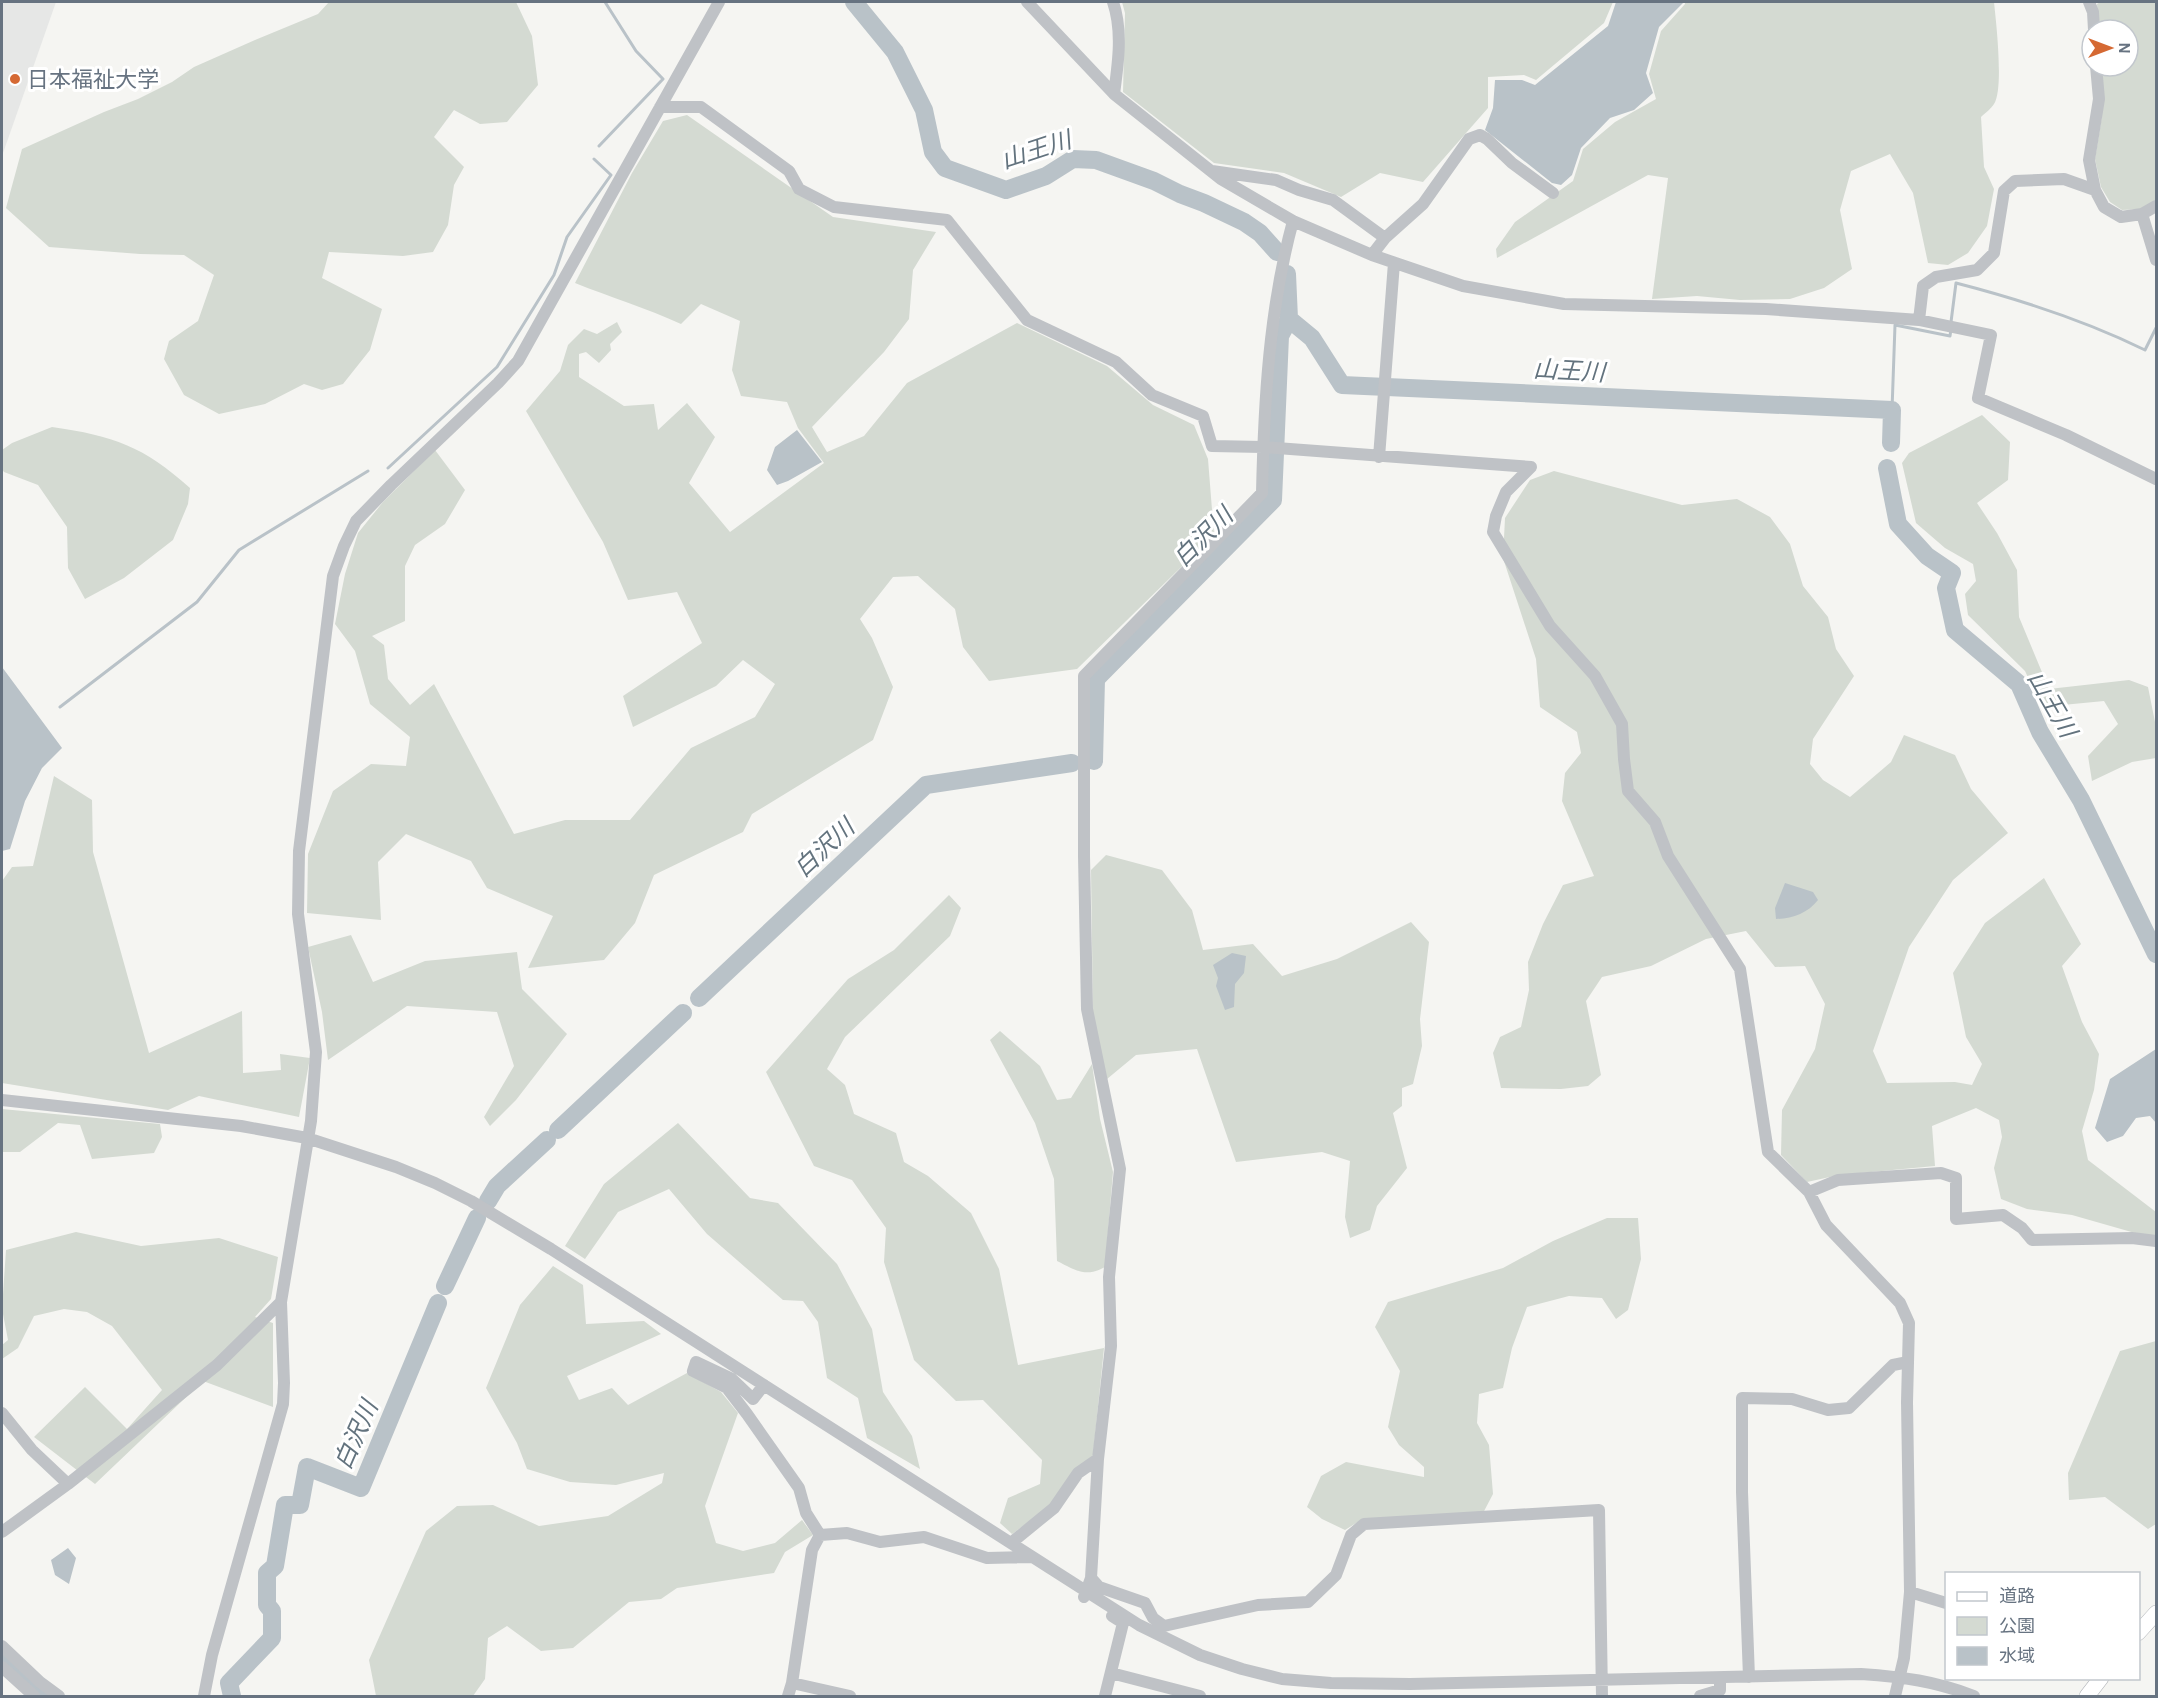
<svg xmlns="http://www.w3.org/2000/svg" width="2158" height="1698" viewBox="0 0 2158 1698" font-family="'Alegreya Sans','Noto Sans JP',sans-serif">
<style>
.built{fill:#e6e7e6}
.green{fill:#d4dad2}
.water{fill:#b9c2c8}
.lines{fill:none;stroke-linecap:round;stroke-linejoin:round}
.stream{stroke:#b9c2c8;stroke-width:3}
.canal{stroke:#b9c2c8;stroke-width:10}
.river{stroke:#b9c2c8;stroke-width:18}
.major-casing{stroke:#b3b6ba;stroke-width:16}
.minor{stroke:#bfc2c6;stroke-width:12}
.major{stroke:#fff;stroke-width:15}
.poi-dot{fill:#d56933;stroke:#fff;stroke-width:2}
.labels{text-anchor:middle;stroke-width:6;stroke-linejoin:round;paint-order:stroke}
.poi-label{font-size:22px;fill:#677381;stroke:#fff;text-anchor:start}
.water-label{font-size:24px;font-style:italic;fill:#63737e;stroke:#fff}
</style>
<rect width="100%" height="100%" fill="#f5f5f2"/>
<path class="built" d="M2,2h54l-54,154z"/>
<path class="green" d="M329,2h187l16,34 6,49 -31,37 -27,2 -26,-14 -20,27 30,30 -10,18 -6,40 -15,27 -30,4 -74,-4 -7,26 60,31 -12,41 -27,34 -21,6 -18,-6 -39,20 -46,10 -35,-19 -20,-36 5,-18 29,-20 16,-46 -30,-20 -44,-1 -91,-7 -43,-39 16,-59 82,-37 34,-13 34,-17 22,-15 61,-27 63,-26z
M1122,2h491l-9,21 -68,57 -12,-5 -36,2v31l-65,74 -43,-9 -39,24 -57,-24 -70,-10 -91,-71 2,-79z
M1685,2h309c2,19 10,87 0,102 -3,5 -9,9 -13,13l3,50 10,22 -7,37 -19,27 -20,12 -20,-2 -15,-70 -23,-39 -39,17 -11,39 12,59 -28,19 -34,11 -50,1 -43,-4 -45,3 16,-121 -20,-3 -151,83 -1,-9 19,-27 58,-41 10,-32 32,-27 41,-23 -7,-25 12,-43 24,-27z
M2100,2h56v198l-16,9 -18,1 -12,-8 -9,-15 -6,-28 7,-43v-50h26v-36h-29l-2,-26z
M687,115l146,102 103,15 -23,38 -4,49 -25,33 -72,75 15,25 37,-16 43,-53 110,-60 90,43 46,39 41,20 14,34 6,76 -137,134 -88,12 -26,-34 -8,-38 -37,-33 -25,1 -33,42 12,19 21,49 -20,53 -121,74 -9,18 -89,43 -19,48 -31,37 -76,8 25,-52 -66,-28 -16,-27 -65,-27 -28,28 3,58 -74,-7 1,-59 25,-63 38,-27 35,2 4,-29 -40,-33 -15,-53 -20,-27 10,-50 13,-41 25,-31 52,-52 30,40 -20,34 -30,21 -10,21v55l-33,15 12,9 4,34 22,26 24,-21 80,150 51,-14h65l61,-72 64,-31 20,-33 -32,-24 -27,26 -83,41 -10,-31 79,-53 -25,-51 -49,8 -25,-58 -77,-131 34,-40 8,-26 16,-16 13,5 20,-12 5,10 -12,12 1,6 -12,13 -13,-11 -7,2v23l45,29 30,-2 4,26 29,-27 28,34 -26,46 41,49 94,-69 -26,-35 -11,-26 -46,-6 -9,-26 8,-49 -39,-17 -20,20c-35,-16 -71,-27 -106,-41l57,-110 31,-52z
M1982,415l28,27 -2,38 -31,23 20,30 20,37 2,47 30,72 80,-9 19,7 8,40v31l-24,4 -40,19 -4,-25 30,-32 -14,-23 -62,6 -17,-36 -57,-56 -3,-21 11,-13 -3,-17 -28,-16 -29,-25 -14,-60 7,-10z
M52,427c62,9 91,19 138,61l-2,16 -15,36 -49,38 -39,21 -17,-31 -1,-41 -29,-42 -34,-13 -2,-3v-19l10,-7z
M1554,471l128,34 55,-6 33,18 20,27 13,42 25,31 8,32 18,27 -41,63 -3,25 13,16 27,17 41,-35 13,-27 51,20 16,34 37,44 -55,47 -44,67 -36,104 14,32 68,-1 17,3 10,-21 -16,-27 -13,-64 32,-50 59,-45 37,66 -19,22 20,56 17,32 -5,36 -12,41 6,29 68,52v27l-84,-24 -45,-6 -26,-10 -7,-31 8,-31 -3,-17 -23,-12 -44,18 3,40 -96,9 -32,7 -26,-27 1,-45 33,-61 10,-45 -20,-38 -30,1 -29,-36 -40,8 -55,27 -49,11 -16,24 15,74 -13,11 -27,3 -60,-1 -8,-35 7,-16 21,-10 8,-37 -1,-28 15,-38 20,-39 31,-9 -32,-75 3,-28 16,-20 -4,-21 -37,-25 -4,-48 -33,-101 2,-40 25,-38z
M54,776l38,24 1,52 56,201 93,-42 1,62 38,-3 -1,-16 30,4 -11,59 -100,-21 -31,14 -166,-27v-202l10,-14 21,-1z
M1106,855l56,15 30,40 11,40 50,-6 29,32 55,-17 74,-37 18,20 -9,77 2,27 -9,38 -11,4v18l-9,7 14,55 -30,38 -7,24 -20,8 -5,-21 5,-56 -28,-9 -86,10 -39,-113 -61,6 -29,24 -14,-64 -2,-145z
M949,895l12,13 -11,28 -105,101 -18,32 18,16 9,29 42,19 8,29 24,14 43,37 28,56 19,96 86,-17 -11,107 -41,50 -40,29 -12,-11 8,-25 32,-14 2,-24 -59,-60 -27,1 -42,-41 -30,-98 2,-34 -34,-48 -38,-14 -48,-94 82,-93 46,-29z
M351,935l22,47 52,-21 92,-9 5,37 45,45 -51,66 -26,26 -6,-9 30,-51 -17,-54 -90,-6 -79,54 -6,-48 -14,-65z
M1000,1031l40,35 17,34 14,-2 21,-34 8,55 13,53 -8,95c-19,11 -30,3 -48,-6l-3,-82 -19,-56 -45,-83z
M2,1109l158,15 2,13 -8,16 -62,6 -12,-34 -22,-2 -38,29h-18z
M678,1123l72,75 28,5 59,61 35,65 11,63 29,44 8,33 -53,-31 -9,-40 -31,-20 -9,-56 -15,-21 -20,-1 -76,-66 -38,-45 -51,23 -33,47 -20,-13 39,-62z
M1607,1218h31l3,41 -13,51 -12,9 -14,-21 -33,-2 -42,11 -15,41 -9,40 -24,6 -2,29 12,22 4,49 -11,21 -121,5 -16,10 -23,-11 -15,-12 14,-31 25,-14 78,15v-10l-25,-22 -11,-18 12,-56 -25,-44 13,-25 115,-34 50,-27z
M76,1232l65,14 78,-8 59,19 -7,42 -16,18 18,6v84l-70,-26 -108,103 -61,-47 51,-50 42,42 35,-39 -50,-64 -25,-14 -23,-3 -30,7 -16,32 -16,11v-14l6,-5 -6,-31 4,-59z
M553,1266l30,19 3,39 58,-3 17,13 -94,42 12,24 33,-12 16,17 59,-32 34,19 17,21 -33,93 11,37 27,8 32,-8 27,-23 11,15 -28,17 -11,21 -97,15 -16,11 -32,3 -56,46 -32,3 -34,-25 -19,12 -3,41 -12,17h-97l-7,-36 57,-129 31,-25 36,-1 46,21 69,-10 54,-33 2,-10 -48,12 -46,-3 -43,-13 -10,-26 -31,-55 34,-83z
M2156,1341v183l-8,5 -43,-32 -36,3 -1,-27 52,-122z"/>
<path class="water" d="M1616,2h68l-25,25 -13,46 7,20 -19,17 -24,8 -29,30 -9,27 -11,10 -9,-2 -67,-53 8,-22 2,-28h27l13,5 73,-59z
M797,430l25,32 -34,19 -11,4 -10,-15 8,-23z
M2,667l60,81 -20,20 -17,33 -15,48 -8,2z
M1785,883l28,9 5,8c-10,13 -26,19 -42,19l-1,-11z
M1232,953l14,3 -2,17 -9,11 -1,23 -9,3 -9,-24 2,-8 -5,-13z
M2156,1049v74l-6,-7 -14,2 -13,18 -16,6 -12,-14 15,-49z
M68,1548l8,10 -7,26 -14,-9 -4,-15z"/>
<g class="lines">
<path class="stream" d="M599,146l64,-67 -27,-28 -31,-49
M1951,322l5,-39c66,17 128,37 189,67l11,-22
M1892,410l3,-85 55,11 1,-7
M388,468l109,-101 57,-92 13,-38 44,-62 -17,-16
M60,707l137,-105 42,-52 129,-79"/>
<path class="canal" d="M2,1655l45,41"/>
<path class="river" d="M854,2l41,50 29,58 9,42 12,16 61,22 40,-14 27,-17 23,1 58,21 26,13 24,9 40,19 16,11 17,19
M1289,319l23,19 30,47 550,25 -1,33
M1887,468l11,56 29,32 25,17 -6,15 9,42 64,54 21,48 41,68 75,154
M1094,761l2,-82 177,-179 7,-164 9,-17 -2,-45
M699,998l227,-213 146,-22
M558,1130l125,-117
M488,1201l9,-15 50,-46
M445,1286l32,-68
M232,1696l-3,-13 43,-45v-27l-5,-6v-32l8,-7 10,-61h15l7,-38 54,21 77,-185"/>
<defs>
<path id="major" d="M2138,1633l18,-20
M2087,1696l14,-18"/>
</defs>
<use href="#major" class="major-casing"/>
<path class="minor" d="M1027,2l87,92 107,85 72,42 79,34
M1113,2c10,29 5,62 1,92
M2089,2l4,10 1,18
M2096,66l3,33 -10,61 6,30 9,17 17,10 21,-3 14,-8
M660,107h41l88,64 10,18 35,18 113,13 80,100 89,42 36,33 51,21 9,30 51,1 268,20
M1212,171l64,9 23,10 34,10 52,38 -13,17 91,31 101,18 202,5 153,11 72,15 -13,63 88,37 90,44
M2142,214l14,46
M1385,238l38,-34 46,-65 11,-4 7,4 25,24 41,30
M1919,320l4,-34 13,-9 41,-7 17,-17 10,-62 11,-10 49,-2 31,11
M1379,457l15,-194
M1531,467l-25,25 -10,24 -3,16 57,94 45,50 27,48 2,35 4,32 27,31 13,34 72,113 28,183 41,40 17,33 74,78 9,20 -2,79 3,190 -6,66 -9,38
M2,1100l239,26 66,12 89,29 39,16 36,18 80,48 588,376 61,30 42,14 40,10 49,4 79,1 451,-10c43,3 73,7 113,22
M1809,1192l29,-12 103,-7 15,5v41l47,-4 19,13 10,12 100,-2 24,3
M764,1385l-11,14 -21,-20 -36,-17 -3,9 34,17 20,26 52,74 7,25 14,22
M2,1413l30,37 36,34
M2,1532l66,-48 149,-119 64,-63
M820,1535l27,-2 33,9 44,-5 63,21 45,-1
M1011,1543l43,-35 24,-35 20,-14
M1091,1578l8,9 46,16 8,15 11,8 94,-21 50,-3 28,-27 15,-40 13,-11 235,-14 3,186
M1910,1592l36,11
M1084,1597l7,-19 7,-119 13,-113 -2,-69 11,-108 -33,-160 -3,-153v-180l178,-183c2,-91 7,-184 31,-272
M2,1646l38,36 19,14
M2,1667l32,29
M1111,1673l89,23
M1749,1677l-7,-185v-94l50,1 36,11 21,-2 44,-43 15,-3
M792,1683l58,13
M204,1696l8,-41 71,-251 1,-21 -3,-81 30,-181 5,-69 -18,-138 1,-63 34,-275 11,-30 12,-25 35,-36 107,-102 20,-22 201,-359
M788,1696l4,-13 20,-133 8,-15
M1105,1696l18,-73 -11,-7
M1700,1696l20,-6v-12"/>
<use href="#major" class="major"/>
</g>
<circle class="poi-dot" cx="15" cy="79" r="6"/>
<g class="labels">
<g class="poi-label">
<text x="27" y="87">日本福祉大学</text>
</g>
<g class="water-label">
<text transform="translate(1036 150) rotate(-18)" y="8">山王川</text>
<text transform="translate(1569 371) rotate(3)" y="8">山王川</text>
<text transform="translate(1203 537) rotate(-45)" y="8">白沢川</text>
<text transform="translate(2052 704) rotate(60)" y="8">山王川</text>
<text transform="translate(824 848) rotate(-43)" y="8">白沢川</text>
<text transform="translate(356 1435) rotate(-66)" y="8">白沢川</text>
</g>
</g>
<rect width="2158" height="1698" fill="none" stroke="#677381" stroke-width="6"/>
<rect x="1945" y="1572" width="195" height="108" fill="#ffffff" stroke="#c2c7cd" stroke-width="1.5"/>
<rect x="1957" y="1592" width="30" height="9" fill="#ffffff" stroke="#c2c7cd" stroke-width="1.5"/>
<text x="1999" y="1602" font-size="18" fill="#677381">道路</text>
<rect x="1957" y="1617" width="30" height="18" fill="#d4dad2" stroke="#c2c7cd" stroke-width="1.5"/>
<text x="1999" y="1632" font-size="18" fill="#677381">公園</text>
<rect x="1957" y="1647" width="30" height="18" fill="#b9c2c8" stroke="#c2c7cd" stroke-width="1.5"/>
<text x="1999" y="1662" font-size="18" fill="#677381">水域</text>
<g transform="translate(2110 48) rotate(90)"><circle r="28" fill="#ffffff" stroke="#c2c7cd" stroke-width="1.5"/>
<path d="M0-4.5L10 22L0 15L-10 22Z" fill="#d56933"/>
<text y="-9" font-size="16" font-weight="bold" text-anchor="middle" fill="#677381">N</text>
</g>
</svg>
